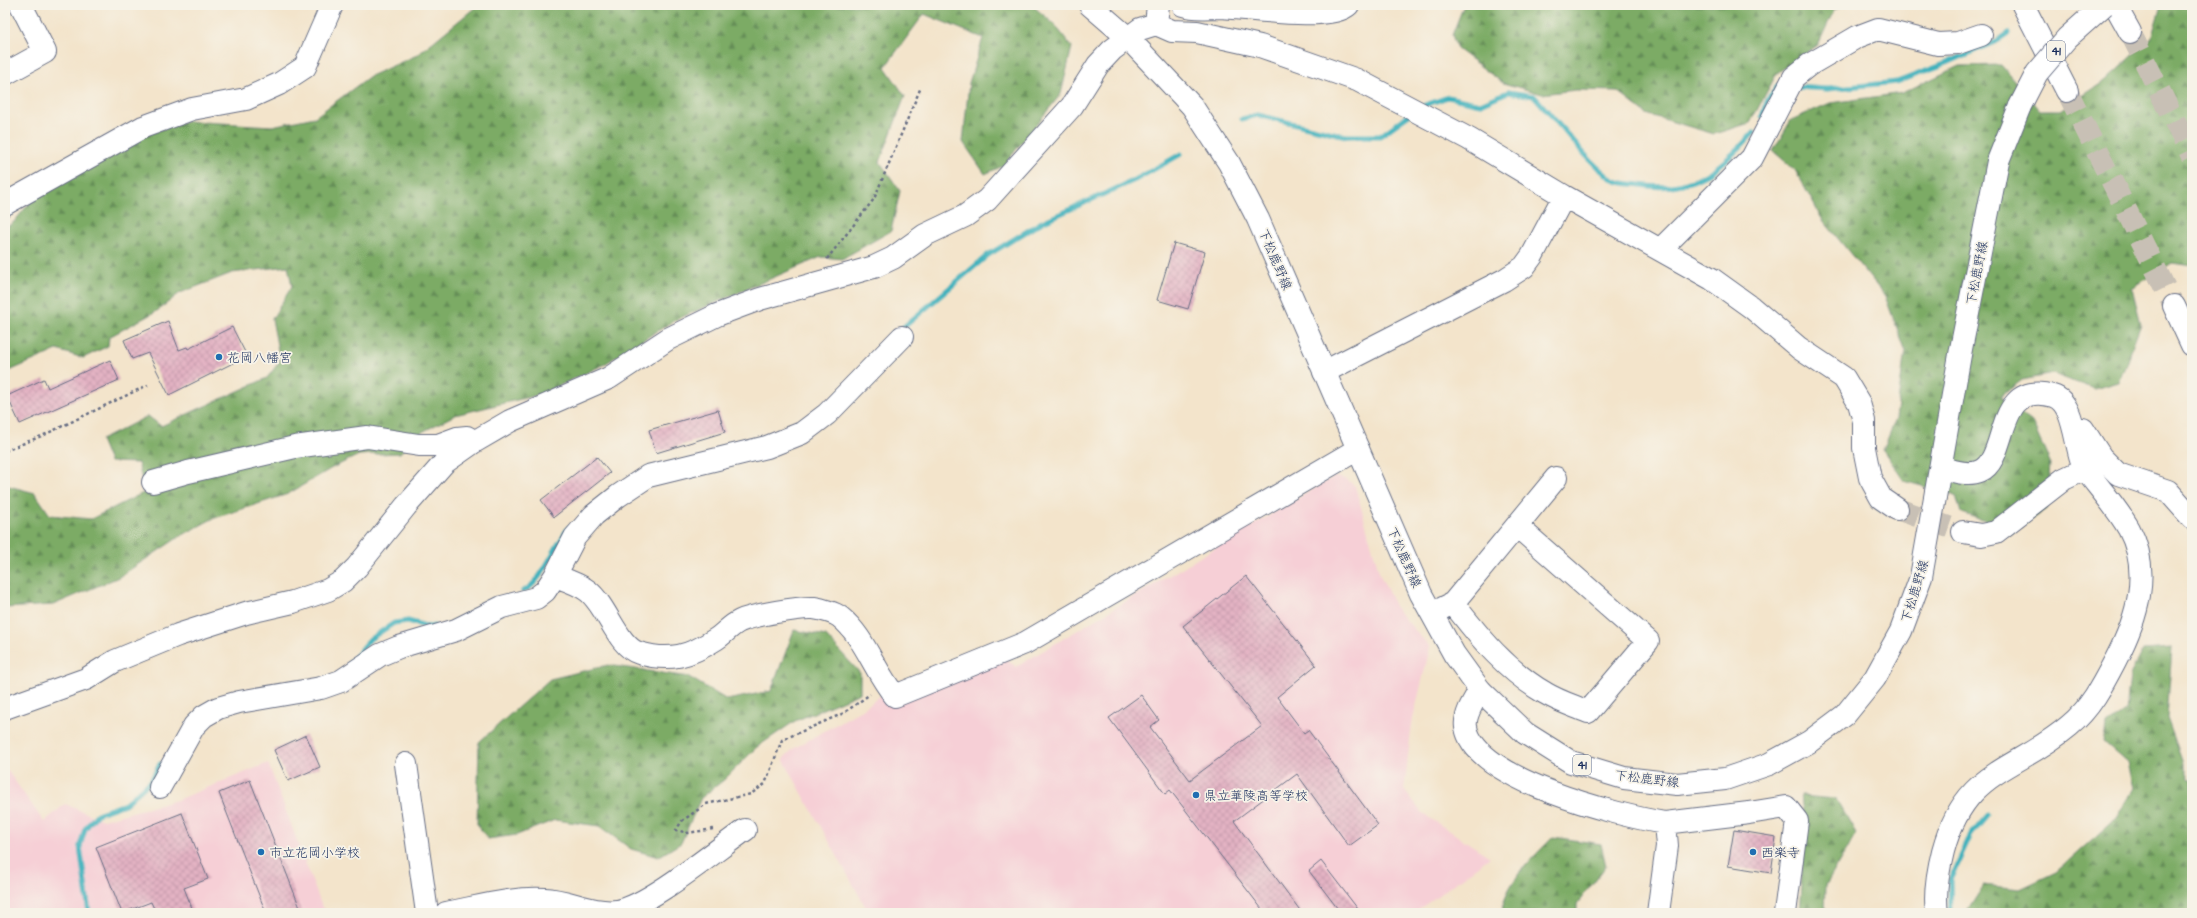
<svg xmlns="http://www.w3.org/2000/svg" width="2197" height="918" viewBox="0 0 2197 918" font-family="'Architects Daughter','Klee One',sans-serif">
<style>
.built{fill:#f6cfd6}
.forest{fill:url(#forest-firs);stroke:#4b6d62}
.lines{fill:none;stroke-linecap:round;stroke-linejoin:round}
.stream{stroke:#43b2bd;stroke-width:5}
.building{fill:url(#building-cross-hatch)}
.minor-tunnel{stroke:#c8c0b5;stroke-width:22;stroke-dasharray:22 11;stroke-linecap:butt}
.highway-tunnel{stroke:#c8c0b5;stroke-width:22;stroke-dasharray:22 11;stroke-linecap:butt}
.minor-casing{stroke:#676e84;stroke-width:24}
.major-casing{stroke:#676e84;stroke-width:24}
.highway-casing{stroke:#676e84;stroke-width:24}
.path{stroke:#676e84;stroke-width:2.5;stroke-dasharray:3 3;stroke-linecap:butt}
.minor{stroke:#fff;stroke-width:22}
.major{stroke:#fff;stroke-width:22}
.highway{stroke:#fff;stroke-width:22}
.major-bridge-casing{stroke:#676e84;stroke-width:24;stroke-linecap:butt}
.major-bridge{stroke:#fff;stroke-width:22}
.poi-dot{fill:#1f6fb2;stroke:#f7f3e8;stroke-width:1.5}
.labels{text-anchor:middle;stroke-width:3.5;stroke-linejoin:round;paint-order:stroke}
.shield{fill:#f7f3e8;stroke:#5d6a87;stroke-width:1}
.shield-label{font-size:12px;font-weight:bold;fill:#1b2f5e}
.street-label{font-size:13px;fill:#1b2f5e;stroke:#f7f3e8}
.poi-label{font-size:13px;fill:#1b2f5e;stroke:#f7f3e8;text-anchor:start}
</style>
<defs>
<pattern id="forest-firs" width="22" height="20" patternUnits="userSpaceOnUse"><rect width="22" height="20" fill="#7bab65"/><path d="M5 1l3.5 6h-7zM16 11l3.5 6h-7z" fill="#648c56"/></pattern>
<pattern id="building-cross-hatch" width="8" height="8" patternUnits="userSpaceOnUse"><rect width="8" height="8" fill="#e3b2c3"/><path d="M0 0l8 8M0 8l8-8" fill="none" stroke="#c299aa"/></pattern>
</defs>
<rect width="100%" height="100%" fill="#f7f3e8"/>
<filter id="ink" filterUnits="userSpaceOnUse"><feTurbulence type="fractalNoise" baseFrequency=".025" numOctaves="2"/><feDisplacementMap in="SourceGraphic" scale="8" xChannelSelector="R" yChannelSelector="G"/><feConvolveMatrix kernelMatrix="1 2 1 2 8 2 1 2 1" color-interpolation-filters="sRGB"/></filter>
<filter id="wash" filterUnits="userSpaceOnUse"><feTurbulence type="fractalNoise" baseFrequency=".012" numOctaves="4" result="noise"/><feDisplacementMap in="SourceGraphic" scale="16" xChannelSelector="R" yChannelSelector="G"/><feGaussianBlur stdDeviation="0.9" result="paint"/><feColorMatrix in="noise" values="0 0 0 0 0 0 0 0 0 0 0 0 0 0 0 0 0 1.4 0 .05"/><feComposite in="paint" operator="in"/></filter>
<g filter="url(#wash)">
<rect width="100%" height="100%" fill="#f3e4cb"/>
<path class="built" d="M1334,477l12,2 9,7 25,89 17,35 33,37 -18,76 -8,67 18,23 68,44 -76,56h-545l-86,-154 10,-10 70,-40 21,-16 123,-34 9,8z
M268,763l54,144 9,6h-326v-146l39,55 21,-18 38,16 74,-20z"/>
<path class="forest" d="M478,5h554l23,20 17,22 -11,47 -58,72 -18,8 -22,-32 6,-59 14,-45 -59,-24 -39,53 20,29 -25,66 20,29 -9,40 -49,28 -21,-2 -146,63 -72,45 -61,29 -87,21 -33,17 -22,21 -41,2 -27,13 -44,26 -76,25 -33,18 -60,40 -66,28 -48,3v-123l30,8 15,22 41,4 54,-27 -7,-29 -28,-1 -9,-22 47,-24 13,10 106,-48 13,-17 -8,-42 20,-33 -4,-20 -56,7 -52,20 -23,18 -48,26 -1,9 -25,12 -26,-8 -52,23v-145l9,-6 47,-58 125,-43 86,5 43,-9 55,-41 47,-21z
M1464,5h382l-12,5 -16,35 -41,28 -27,50 -36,11 -68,-20 -29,-23 -41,-1 -34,4 -39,-11 -46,-34 -5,-14z
M2161,5h31v261l-20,-3 -40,25 9,36 -22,58 -25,7 -41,-15 -31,6 -22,17 32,25 18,41 -3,46 -38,27 -18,-13 -30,-10 -5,-17 -52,-15 -21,-31 13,-32 9,-68 -20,-54 -63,-77 -27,-49 -22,-19 18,-31 39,-17 72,-10 57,-27 42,-1 39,45h21l44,-29 46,-42z
M794,630l32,6 34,37v20l-65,28 -38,26 -32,32 -24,19 -20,45 -23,14 -27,-8 -32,-23 -44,-6 -38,15 -29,4 -11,-15 2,-82 71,-63 58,-14 81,12 38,23 44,-9z
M2172,648l-5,70 22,61 3,2v132h-226l18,-28 36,4 36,-17 60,-54 18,-30 -6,-25 -24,-21 2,-17 20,-14 4,-36 13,-25z
M1801,796l35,3 20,35 -30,51 -1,28h-26l6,-82z
M1553,837l48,7 5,22 -29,38v9h-75c1,-29 32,-56 51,-76z"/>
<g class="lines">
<path class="stream" d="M1795,87l33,2 69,-7 50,-19 52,-23 10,-7
M1425,105l23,-8 32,7 28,-12 26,4c19,20 60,75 82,85 6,3 16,3 24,4 52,9 81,-16 114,-53
M1762,116l5,-14 10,-16h2
M1242,119l16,-4 88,21h34l29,-21
M899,331l89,-76 54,-33 93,-42 46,-26
M523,591c18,-6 33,-48 46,-63
M350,664l20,-25 24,-16 14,-2 21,6 5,-1
M89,913l-9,-67 5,-17 12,-15 28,-10 26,-23 9,-17
M1951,913l-1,-33 21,-45 16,-19"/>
</g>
<g id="blocks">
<path class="building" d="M1174,243l31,9 -17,57 -31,-9z
M168,321l11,29 8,-3 1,2 44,-22 15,29 -78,39 -21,-42 -16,6 -8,-19z
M110,360l9,20 -99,44 -13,-28 37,-17 4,9z
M718,410l7,22 -69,21 -7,-23z
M597,457l13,16 -56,44 -13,-17z
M1246,576l70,89 -39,32 27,36 4,-3 70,95 -29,21 -52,-72 -63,47 68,92h-37l-95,-123 -5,4 -56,-76 32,-23 18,25 -9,7 40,53 72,-54 -79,-100z
M306,735l14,32 -32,14 -14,-31z
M250,780l52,133h-36l-47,-120z
M182,813l26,66 -24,9 10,25h-38l-5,-11 -29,11 -26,-66z
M1734,830l42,7 -5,36 -43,-7z
M1321,861l40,52h-20l-32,-42z"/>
</g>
</g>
<g filter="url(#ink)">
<use href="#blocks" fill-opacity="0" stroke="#676e84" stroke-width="1"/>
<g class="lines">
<path class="minor-tunnel" d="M1897,509l66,23"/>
<path class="highway-tunnel" d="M2130,32l62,124
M2067,91l107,215"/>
<defs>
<path id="minor" d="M1183,5c13,4 24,2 37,2 26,1 111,15 128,-2
M1156,24l2,-19
M5,74l40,-22 -24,-47
M5,204l138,-77 49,-18 54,-10 33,-15 26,-17 27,-62
M1661,249l91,-91 42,-81 15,-12 48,-28 21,-8 60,15 20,-1 23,-8
M902,337l-75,77 -25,19 -35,14 -119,29 -30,20 -24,19 -19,22 -20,39c11,4 24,8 33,15 19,15 30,56 51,62 31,9 51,3 77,-14 8,-5 15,-14 24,-18 13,-6 60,-14 74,-13 7,1 21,5 26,9 25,20 34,54 55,79l130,-53 333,-194
M1324,372l180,-92 20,-13 8,-11 32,-60
M2077,428l6,1 18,28 17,17 50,17 24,27
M153,482l35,-10 107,-25 72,-10 52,8h19l19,-7 10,-1 7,5
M1963,532l18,3 15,-3 68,-53 21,-10
M1453,603c26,34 54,68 92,90 13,8 29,13 43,19l60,-71 -131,-115
M1439,610l14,-7 103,-125
M1480,690c-6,10 -16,25 -14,37 8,53 154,89 199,96
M5,708l81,-29 29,-18 63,-26 68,-22 47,-11 35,-12 15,-9 14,-14 49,-61 38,-43 30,-21 36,-21 99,-43 59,-39 49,-24 43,-16 114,-32 19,-9 32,-23 40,-19 22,-16 85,-94 26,-41 14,-15 28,-21 16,-5 16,7 25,1 63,14 97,34 112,59 95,57 148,83 39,28 48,41 45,30 15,25 5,18v27l6,30 11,20 16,11
M406,764l21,149
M160,787l34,-61 10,-10 14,-8 21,-6 82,-14 20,-7 39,-26 19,-8 57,-17 46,-23 34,-9 9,-7 10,-15
M446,913c32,-6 66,-16 99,-14 24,1 47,15 72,12 32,-5 99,-61 128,-81
M1658,913l9,-67 -2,-23 84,-10 37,-6 11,14 -12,92
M1937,913c-3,-20 1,-42 6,-62 22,-82 70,-78 126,-125 22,-18 34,-42 47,-67 21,-40 36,-87 13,-130 -12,-21 -28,-39 -42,-57 -13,-17 -10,-69 -34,-76 -60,-17 -43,62 -73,75 -12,5 -27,0 -38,-3"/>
<path id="major" d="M1090,5l37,32 65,69 37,57 29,56 163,375 33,60 26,36 45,43 46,29 53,16 53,6 48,-5 44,-15 40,-22 36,-27 30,-37 26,-47 20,-54 40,-228 37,-188 22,-55"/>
<path id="highway" d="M2023,5l44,86
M2115,5l15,27
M2174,306l18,39"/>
</defs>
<use href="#minor" class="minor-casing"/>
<use href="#major" class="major-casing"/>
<use href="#highway" class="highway-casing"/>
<path class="path" d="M827,259l47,-60 47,-112
M5,451l39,-16 104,-50
M713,829l-25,4 -12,-3 6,-9 24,-17 45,-10 14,-10 17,-44 62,-27 26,-19"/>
<use href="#minor" class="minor"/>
<use href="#major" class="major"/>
<use href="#highway" class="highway"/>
<defs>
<path id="major-bridge" d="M2020,106l17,-33 30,-35 37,-33"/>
</defs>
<use href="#major-bridge" class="major-bridge-casing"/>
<use href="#major-bridge" class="major-bridge"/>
</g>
</g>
<g class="poi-dot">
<circle cx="219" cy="357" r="4"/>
<circle cx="1196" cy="795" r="4"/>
<circle cx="261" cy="852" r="4"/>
<circle cx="1753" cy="852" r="4"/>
</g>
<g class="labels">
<g class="shield">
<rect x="2047" y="41" width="18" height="20" rx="3"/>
<rect x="1573" y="755" width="18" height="20" rx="3"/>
</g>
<g class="shield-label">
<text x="2056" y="55">41</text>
<text x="1582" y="769">41</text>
</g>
<g class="street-label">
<text transform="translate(1276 259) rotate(67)" y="5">下松鹿野線</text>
<text transform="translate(1976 273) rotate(-79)" y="5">下松鹿野線</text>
<text transform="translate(1405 557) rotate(66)" y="5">下松鹿野線</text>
<text transform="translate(1914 591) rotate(-73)" y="5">下松鹿野線</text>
<text transform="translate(1647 778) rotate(7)" y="5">下松鹿野線</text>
</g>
<g class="poi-label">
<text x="227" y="362">花岡八幡宮</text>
<text x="1204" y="800">県立華陵高等学校</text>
<text x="269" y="857">市立花岡小学校</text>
<text x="1761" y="857">西楽寺</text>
</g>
</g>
<rect width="2197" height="918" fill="none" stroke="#f7f3e8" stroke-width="20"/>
</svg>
